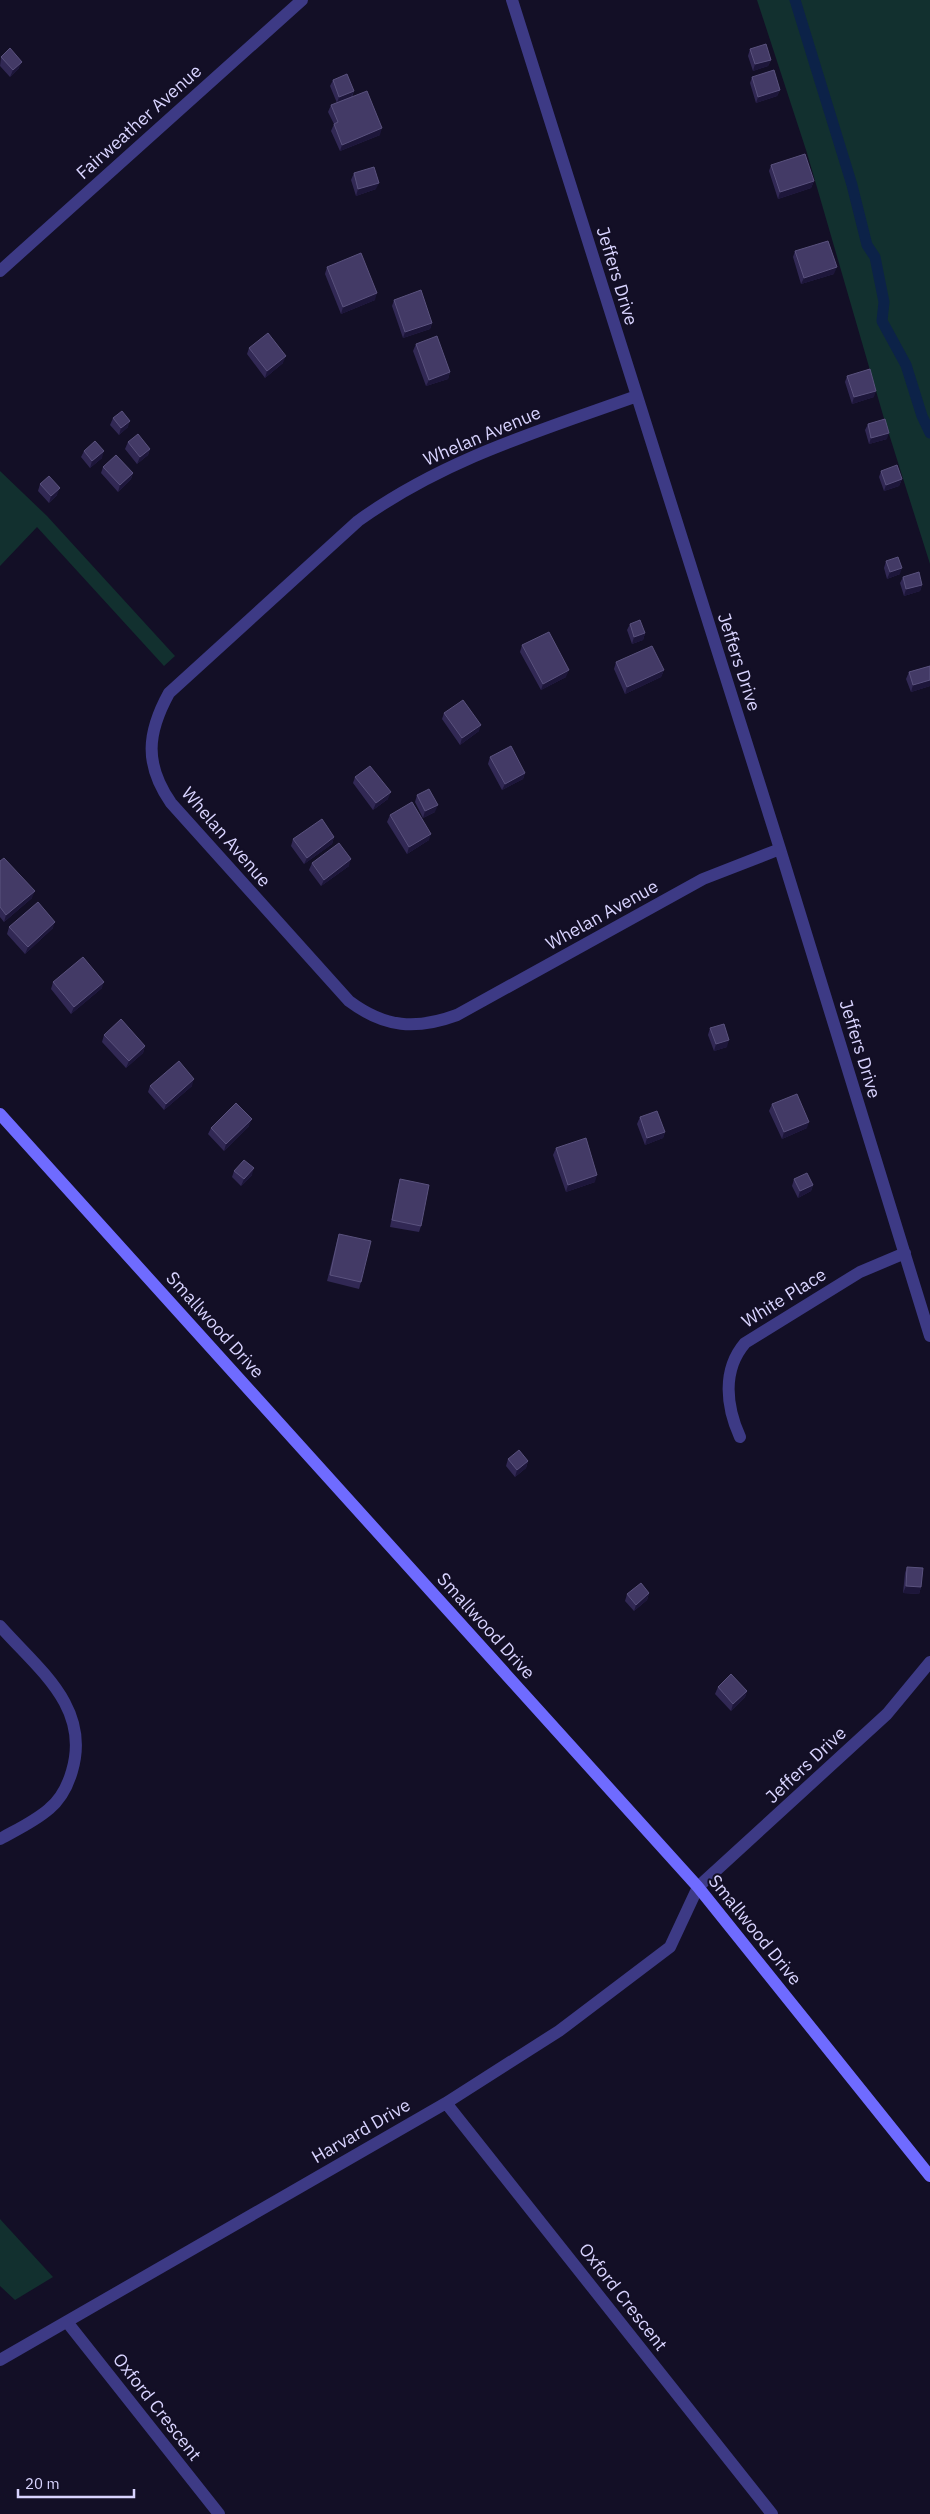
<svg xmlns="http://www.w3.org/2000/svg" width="930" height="2514" viewBox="0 0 930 2514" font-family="'IBM Plex Sans',sans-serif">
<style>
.green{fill:#12302f}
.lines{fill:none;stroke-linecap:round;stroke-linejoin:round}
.stream{stroke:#0c2248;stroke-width:11}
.street{stroke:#3d3a85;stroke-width:12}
.secondary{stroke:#6f6bff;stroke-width:12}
.wall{fill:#312854}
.shaded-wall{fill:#1d163a}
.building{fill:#433a66;stroke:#5a527e}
.labels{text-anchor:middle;stroke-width:4;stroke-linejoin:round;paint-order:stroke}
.street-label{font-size:18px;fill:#d9d4ff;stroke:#130f26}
</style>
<rect width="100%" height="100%" fill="#130f26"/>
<path class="green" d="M757,0h173v564l-47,-149 -76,-262z
M0,471l47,45 128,140 -11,10 -127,-139 -37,39z
M0,2219l53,58 -38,23 -15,-14z"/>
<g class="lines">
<path class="stream" d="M795,0l57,185 15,60 8,12 9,45 -2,19 24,44 16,51 8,17"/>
<path class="street" d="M512,0l268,849 150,487
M0,271l302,-271
M637,396c-98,35 -193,63 -279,125l-189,172c-22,40 -25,71 2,110l178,198c36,27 67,29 108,14l246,-136 77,-30
M740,1437c-14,-31 -18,-67 5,-94l115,-71 45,-19
M0,1626c38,43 91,81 72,145 -4,14 -12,29 -23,38 -15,13 -33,21 -49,30
M446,2103l326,411
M67,2322l152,192
M0,2360l446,-257 113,-72 111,-84 28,-60 189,-173 43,-52"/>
<path class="secondary" d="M0,1114l698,773 232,289"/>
</g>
<path class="wall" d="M750,49l21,11 -3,6 -15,5 -5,-15z
M1,57l18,11 -9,9 -10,-11z
M752,77l28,13 -3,6 -21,7 -6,-20z
M333,80l21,11 -2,6 28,38 -40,16 -9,-20 3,-7 -6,-12 3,-7 6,-2 -7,-17z
M771,165l43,16 -3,7 -33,11 -9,-28z
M354,173l22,16 -20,7 -5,-16z
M795,251l39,23 -33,10 -8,-27z
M327,267l48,33 -34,14 -16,-40z
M394,300l38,23 -2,6 -27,9 -11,-32z
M416,344l34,28 -2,7 -22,7 -13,-35z
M249,348l34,15 -18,15 -18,-24z
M847,376l27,21 -22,7 -7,-22z
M113,418l15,9 -9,8 -9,-10z
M868,424l19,15 -18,5 -4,-14z
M128,442l22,7 -2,6 -11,9 -12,-15z
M84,451l18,7 -12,10 -9,-11z
M103,467l30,6 -2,6 -13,13 -17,-19z
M881,471l21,8 -3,7 -15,5 -5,-14z
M40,484l17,11 -8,8 -11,-12z
M886,561l14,13 -13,5 -3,-11z
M903,577l19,8 -2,6 -16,5 -4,-13z
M630,624l15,9 -2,7 -11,4 -5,-14z
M522,645l44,32 -25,13 -21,-38z
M616,662l48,8 -3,7 -36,17 -11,-25z
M930,666v20l-19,6 -5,-13 3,-7z
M444,713l35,18 -19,14 -18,-26z
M490,757l35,16 -2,6 -21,11 -14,-26z
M355,777l33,22 -15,11 -20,-27z
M417,795l18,17 -12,6 -8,-16z
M390,815l39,25 -22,14 -20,-32z
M334,837l-2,7 -28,20 -13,-18 2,-7z
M0,861l32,37 -28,24 -4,-5z
M312,863l37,3 -28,20 -12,-16z
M9,927l44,1 -28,26 -18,-20z
M53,982l49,6 -31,26 -20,-25z
M710,1028l17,19 -13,4 -6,-16z
M104,1035l41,11 -2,7 -17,15 -24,-26z
M150,1086h42l-28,24 -16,-18z
M772,1104l35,24 -25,11 -13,-28z
M640,1117l25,15 -2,6 -18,7 -8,-21z
M249,1126l-25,25 -16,-17 3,-6z
M556,1148l39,34 -29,10 -13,-37z
M234,1171l18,4 -11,11 -9,-9z
M400,1179l21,47 -2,6 -29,-5 8,-41z
M794,1179l19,6 -2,6 -13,7 -6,-12z
M339,1234l22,48 -2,7 -32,-8 10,-40z
M508,1459l20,2 -2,7 -11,9 -9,-11z
M907,1567l14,20 -2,7 -16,-1 2,-20z
M649,1593l-2,7 -13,11 -9,-10 2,-7z
M718,1687l29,4 -2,6 -14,14 -16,-17z"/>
<path class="shaded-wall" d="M771,60l-3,6 -15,5 2,-7z
M22,62l-3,6 -9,9 3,-7z
M780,90l-3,6 -21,7 2,-6z
M354,91l-3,6 -14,6 2,-6z
M382,128l-2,7 -40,16 2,-6z
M814,181l-3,7 -33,11 2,-7z
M379,183l-3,6 -20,7 2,-7z
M837,267l-3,7 -33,10 3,-6z
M377,293l-2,7 -34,14 2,-7z
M432,323l-2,6 -27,9 2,-6z
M286,356l-3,7 -18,15 2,-7z
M450,372l-2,7 -22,7 3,-6z
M876,391l-2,6 -22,7 2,-7z
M130,421l-2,6 -9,8 2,-7z
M889,433l-2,6 -18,5 2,-6z
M150,449l-2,6 -11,9 3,-7z
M104,451l-2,7 -12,10 2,-7z
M133,473l-2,6 -13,13 2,-7z
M902,479l-3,7 -15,5 2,-6z
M60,488l-3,7 -8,8 2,-7z
M902,568l-2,6 -13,5 3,-7z
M922,585l-2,6 -16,5 2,-7z
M645,633l-2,7 -11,4 2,-7z
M569,670l-3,7 -25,13 2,-6z
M664,670l-3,7 -36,17 2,-7z
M930,680v6l-19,6 2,-7z
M481,725l-2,6 -19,14 2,-7z
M525,773l-2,6 -21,11 3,-6z
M391,792l-3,7 -15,11 3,-7z
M438,805l-3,7 -12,6 2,-7z
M431,834l-2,6 -22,14 2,-7z
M334,837l-2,7 -28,20 3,-6z
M351,859l-2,7 -28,20 3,-6z
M35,891l-3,7 -28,24 2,-7z
M55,922l-2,6 -28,26 3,-7z
M104,982l-2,6 -31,26 3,-7z
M729,1040l-2,7 -13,4 2,-7z
M145,1046l-2,7 -17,15 3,-7z
M194,1079l-2,7 -28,24 2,-6z
M252,1119l-3,7 -25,25 2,-7z
M809,1122l-2,6 -25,11 2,-7z
M665,1132l-2,6 -18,7 2,-7z
M254,1168l-2,7 -11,11 3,-7z
M597,1175l-2,7 -29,10 2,-7z
M813,1185l-2,6 -13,7 2,-7z
M528,1461l-2,7 -11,9 2,-7z
M906,1586l15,1 -2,7 -16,-1z
M649,1593l-2,7 -13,11 2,-6z
M747,1691l-2,6 -14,14 2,-7z"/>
<path class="building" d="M766,44l5,16 -16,4 -5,-15z
M10,48l12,14 -9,8 -12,-13z
M774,70l6,20 -22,7 -6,-20z
M347,74l7,17 -15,6 -6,-17z
M367,91l15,37 -40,17 -8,-21 4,-2 -7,-17z
M805,154l9,27 -34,11 -9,-27z
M374,167l5,16 -21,6 -4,-16z
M828,241l9,26 -33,11 -9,-27z
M361,253l16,40 -34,14 -16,-40z
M421,290l11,33 -27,9 -11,-32z
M268,333l18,23 -19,15 -18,-23z
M437,336l13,36 -21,8 -13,-36z
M870,369l6,22 -22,6 -7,-21z
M122,411l8,10 -9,7 -8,-10z
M885,419l4,14 -18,5 -3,-14z
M138,434l12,15 -10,8 -12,-15z
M95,441l9,10 -12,10 -8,-10z
M116,455l17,18 -13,12 -17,-18z
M897,465l5,14 -16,6 -5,-14z
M49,476l11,12 -9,8 -11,-12z
M898,557l4,11 -12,4 -4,-11z
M919,572l3,13 -16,4 -3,-12z
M640,620l5,13 -11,4 -4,-13z
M549,632l20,38 -26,14 -21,-39z
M652,646l12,24 -37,17 -11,-25z
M930,666v14l-17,5 -4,-13z
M463,700l18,25 -19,13 -18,-25z
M511,746l14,27 -20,11 -15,-27z
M370,766l21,26 -15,11 -21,-26z
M429,789l9,16 -13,6 -8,-16z
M412,802l19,32 -22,13 -19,-32z
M322,819l12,18 -27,21 -14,-19z
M339,843l12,16 -27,21 -12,-17z
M4,858l31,33 -29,24 -6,-8v-46z
M38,902l17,20 -27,25 -19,-20z
M83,957l21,25 -30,25 -21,-25z
M121,1019l24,27 -16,15 -25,-26z
M724,1024l5,16 -13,4 -6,-16z
M179,1061l15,18 -28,25 -16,-18z
M797,1094l12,28 -25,10 -12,-28z
M236,1103l16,16 -26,25 -15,-16z
M657,1111l8,21 -18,6 -7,-21z
M586,1138l11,37 -29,10 -12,-37z
M244,1160l10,8 -10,11 -10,-8z
M807,1173l6,12 -13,6 -6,-12z
M400,1179l29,6 -8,41 -29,-6z
M339,1234l32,7 -10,41 -31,-7z
M519,1450l9,11 -11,9 -9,-11z
M907,1567l16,1 -2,19 -15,-1z
M641,1583l8,10 -13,12 -9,-11z
M731,1674l16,17 -14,13 -15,-17z"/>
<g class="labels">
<g class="street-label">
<text transform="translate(139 122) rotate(-42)" y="6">Fairweather Avenue</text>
<text transform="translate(617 276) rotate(73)" y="6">Jeffers Drive</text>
<text transform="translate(482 436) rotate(-23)" y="6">Whelan Avenue</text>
<text transform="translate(739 662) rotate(72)" y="6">Jeffers Drive</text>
<text transform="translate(226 837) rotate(49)" y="6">Whelan Avenue</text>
<text transform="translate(602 915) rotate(-29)" y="6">Whelan Avenue</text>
<text transform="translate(860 1049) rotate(73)" y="6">Jeffers Drive</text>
<text transform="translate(784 1298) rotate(-32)" y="6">White Place</text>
<text transform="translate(215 1325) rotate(48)" y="6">Smallwood Drive</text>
<text transform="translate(486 1626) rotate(48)" y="6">Smallwood Drive</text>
<text transform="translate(806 1765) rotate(-43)" y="6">Jeffers Drive</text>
<text transform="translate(755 1930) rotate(51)" y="6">Smallwood Drive</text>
<text transform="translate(361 2131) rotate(-30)" y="6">Harvard Drive</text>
<text transform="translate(623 2297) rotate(52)" y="6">Oxford Crescent</text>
<text transform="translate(157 2407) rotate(52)" y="6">Oxford Crescent</text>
</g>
</g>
<path d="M18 2489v8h116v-8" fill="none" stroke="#d9d4ff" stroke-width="2.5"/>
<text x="25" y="2489" font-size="15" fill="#d9d4ff" stroke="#130f26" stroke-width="4" paint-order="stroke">20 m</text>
</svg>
